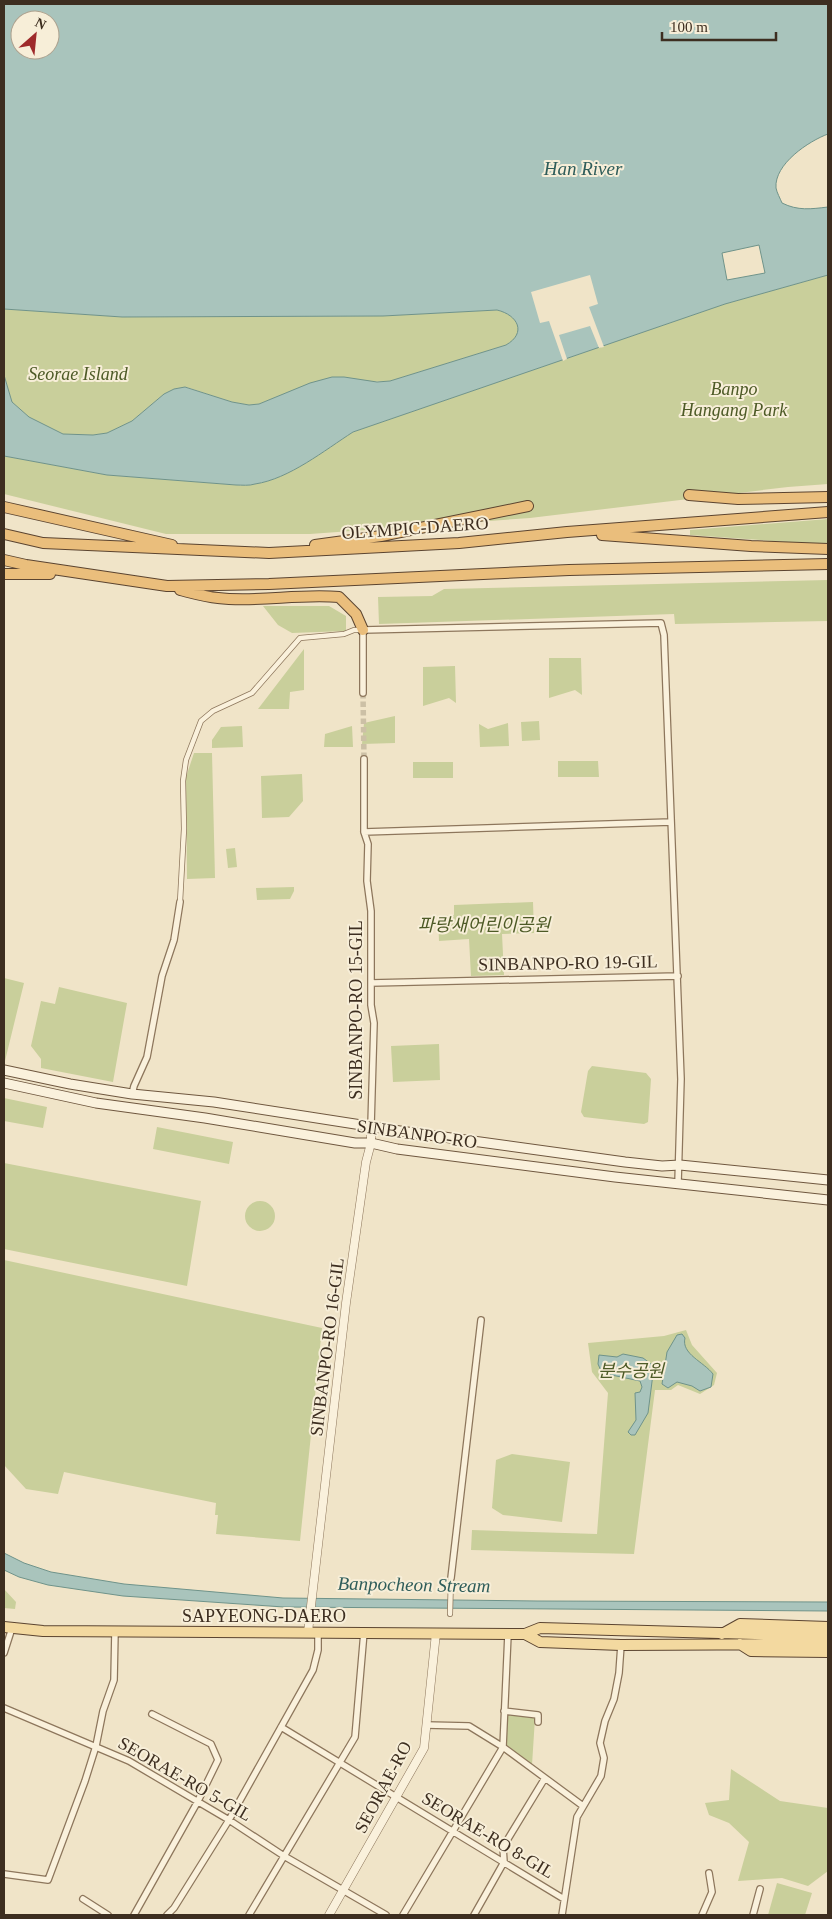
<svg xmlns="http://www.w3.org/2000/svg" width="832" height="1919" viewBox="0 0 832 1919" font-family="'Times New Roman','Noto Sans KR',serif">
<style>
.green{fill:#c9cf9b}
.water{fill:#a9c4bc;stroke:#6f938a;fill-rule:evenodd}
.pier{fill:#f0e4c8}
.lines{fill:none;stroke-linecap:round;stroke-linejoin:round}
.minor-tunnel{stroke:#ccc0a6;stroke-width:5.5;stroke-dasharray:5.5 3;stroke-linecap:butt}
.pedestrian-casing{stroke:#8d765c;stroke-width:6}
.minor-casing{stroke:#8d765c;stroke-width:8}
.tertiary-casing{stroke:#8d765c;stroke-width:9}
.secondary-casing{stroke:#6f573f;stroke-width:11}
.primary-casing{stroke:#5b4430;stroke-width:12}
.trunk-casing{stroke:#5b4430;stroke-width:12}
.pedestrian{stroke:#faf1dc;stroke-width:4.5}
.minor{stroke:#faf1dc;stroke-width:5.5}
.tertiary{stroke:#faf1dc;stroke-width:8}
.secondary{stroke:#faf1dc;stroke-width:9}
.primary{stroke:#f3d9a0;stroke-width:10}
.trunk{stroke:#eabe7c;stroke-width:10}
.labels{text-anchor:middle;stroke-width:4;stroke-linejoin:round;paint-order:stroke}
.park-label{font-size:18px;font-style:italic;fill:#4d5a26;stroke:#f7eed8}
.street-label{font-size:18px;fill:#3d2e20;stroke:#f7eed8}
.water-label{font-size:19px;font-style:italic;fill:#2f5d5a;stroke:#f7eed8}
</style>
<rect width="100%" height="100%" fill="#f0e4c8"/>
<path class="green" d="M828,275v209l-40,3 -258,31 -220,16h-144l-162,-40v-38l103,19 129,10c6,0 13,1 19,-1 34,-5 70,-34 98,-52l372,-128z
M4,309l118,8 261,-1 114,-6c21,5 31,23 9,35l-116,36 -25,1 -21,-5 -50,13 -35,14 -10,1 -17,-3 -46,-15 -12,2 -10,5 -32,27 -25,12 -14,2 -30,-1 -34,-17 -17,-15 -8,-27z
M828,519v26l-138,-10v-5z
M828,580v41l-153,3 -1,-10 -295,10 -1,-27 54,-1 12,-7z
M263,606h66l17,10v15l-54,2 -14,-8z
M304,649v41l-14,2 -1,17h-31z
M549,658h32l1,37 -7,-5 -26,8z
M455,666l1,37 -7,-5 -26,8v-39z
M395,716v27l-33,1 2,-21z
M539,721l1,19 -18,1 -1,-19z
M508,723l1,23 -29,1 -1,-23 9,5z
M242,726l1,21 -31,1v-8l9,-13z
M352,726l1,21h-29l1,-13z
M194,753h18l3,125 -28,1 -1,-102z
M558,761h40l1,16h-41z
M413,762h40v16h-40z
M302,774l1,27 -14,16 -27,1 -1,-42z
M235,848l2,19 -9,1 -2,-19z
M294,887v4l-4,8 -33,1 -1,-12z
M533,902l1,31 -32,1 2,41 -33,1 -2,-37 -30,2 -1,-25 16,-1v-10z
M4,978l20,5 -19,78 -1,-1z
M59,987l68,16 -14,79 -72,-14v-9l-10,-13 10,-45 14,3z
M439,1044l1,36 -47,2 -2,-36z
M592,1066l54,7 5,6 -3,43 -4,2 -60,-7 -3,-5 7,-41z
M4,1098l43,9 -4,21 -39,-7z
M157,1127l76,15 -4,22 -76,-15z
M4,1163l197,38 -14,85 -183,-37z
M245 1216a15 15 0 1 1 30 0a15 15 0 1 1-30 0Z
M4,1260l318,68 -22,213 -84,-7 2,-19h-3l1,-12 -152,-31 -6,22 -32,-5 -22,-24z
M686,1330l6,15 25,28 -3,12 -14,9 -22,-9 -7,5h-16l-21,164 -163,-4 1,-20 125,4 11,-141 -16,-21 -4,-29 76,-7z
M512,1454l58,8 -8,60 -59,-7 -11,-7 4,-48z
M4,1589l12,13 -1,7 -11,-1z
M507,1715l28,3 -3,47 -26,-20z
M731,1769l49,32 48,7v63l-20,15 -26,-8 -44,3 11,-39 -20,-19 -20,-8 -4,-12 24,-3z
M777,1883l35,10 -7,22h-37z"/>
<path class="water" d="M4,4h824v130c-19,7 -54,30 -52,54 1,5 4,10 6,15 16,8 29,6 46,4v68l-103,29 -372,128c-28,18 -64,47 -98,52 -6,2 -13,1 -19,1l-129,-10 -103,-19v-81l8,27 17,15 34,17 30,1 14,-2 25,-12 32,-27 10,-5 11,-2 47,15 17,3 10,-1 51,-21 22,-6h12l33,5 13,-1 116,-36c21,-12 12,-30 -9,-35l-114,6 -261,1 -118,-8zM20,20h30v30h-30zM759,245l6,28 -38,7 -5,-27z
M682,1334l3,4c-4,16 19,24 28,36l-2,13 -11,4 -8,-5 -15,-4 -9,6 -6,-4 5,-32 10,-17z
M623,1354l20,4 11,8 -6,47 -13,22h-4l-3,-3 8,-12 -1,-27 5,-1 2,-5 -2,-6 -38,-8 -4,-9 1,-9 18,2z
M4,1553l20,10 27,9 73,12 159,14 255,3 290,1v9l-544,-4 -161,-11 -75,-11 -29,-8 -15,-7z"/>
<path class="pier" d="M590,275l8,29 -9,3 15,40 -5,1 -9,-22 -31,9 8,24 -4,2 -14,-40 -9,2 -9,-31z"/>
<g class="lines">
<path class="minor-tunnel" d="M363,693l1,66"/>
<defs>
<path id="pedestrian" d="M180,902l4,-73 -1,-48 3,-21 15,-39 12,-10 39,-18 48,-55 44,-4 10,-4h8
M450,1614l1,-36"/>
<path id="minor" d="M363,693v-63l298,-7 3,12 17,444 -3,104
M364,759v73
M371,983l307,-7
M132,1094l2,-8 13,-29 15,-81 12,-36 6,-38
M371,1125l3,-102 -3,-18v-94l-4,-30 1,-37 -4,-12 307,-10
M451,1578l30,-258
M4,1653l8,-25
M4,1708l125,53 100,59 55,36 102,59
M504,1711l34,4v7
M426,1725l43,1 34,21 80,59
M281,1727l283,172
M4,1874l44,6 37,-99 11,-35 7,-35 11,-31 1,-49
M83,1899l25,16
M134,1915l64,-114 20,-41 -7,-16 -59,-30
M167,1915l7,-7 55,-88 84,-150 5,-20v-18
M249,1915l106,-178 9,-105
M403,1915l100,-168 5,-113
M474,1915l30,-53 -1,-15 42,-69
M562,1915l15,-98 24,-41 3,-18 -4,-15 5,-22 9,-22 5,-26 2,-28
M702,1915l10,-23 -3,-19
M753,1915l7,-26"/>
<path id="tertiary" d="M308,1632l38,-329 20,-141 5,-19v-18
M329,1915l95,-167 12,-115"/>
<path id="secondary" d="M4,1070l66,14 62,10 82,8 186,29 225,31 37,4 18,-1 148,15
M4,1083l92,20 109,15 150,25h16l26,6 218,28 213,23"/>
<path id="primary" d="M4,1627l39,4 482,3 15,-6 288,8
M525,1634l15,8 81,3 207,-1
M722,1634l18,-10 88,3
M740,1644l11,7 77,1"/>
<path id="trunk" d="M689,495l49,4 90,-2
M4,507l168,38
M4,534l39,9 226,10 190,-10 108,-11 261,-20
M602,535l149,11 77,3
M315,545l66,-9 147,-30
M4,560l22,5 141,21 102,-2 300,-14 259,-6
M4,574h46
M180,590c12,3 26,7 38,8 40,5 81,-5 121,-1l17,17 7,16"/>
</defs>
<use href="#pedestrian" class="pedestrian-casing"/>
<use href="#minor" class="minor-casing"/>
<use href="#tertiary" class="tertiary-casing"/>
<use href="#secondary" class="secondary-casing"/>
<use href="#primary" class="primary-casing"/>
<use href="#trunk" class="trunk-casing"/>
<use href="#pedestrian" class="pedestrian"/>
<use href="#minor" class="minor"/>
<use href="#tertiary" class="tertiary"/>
<use href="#secondary" class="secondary"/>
<use href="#primary" class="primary"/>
<use href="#trunk" class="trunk"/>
</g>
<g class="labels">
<g class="park-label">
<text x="78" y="380">Seorae Island</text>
<text x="734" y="395">Banpo<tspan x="734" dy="21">Hangang Park</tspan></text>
<text x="484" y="931">파랑새어린이공원</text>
<text x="631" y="1377">분수공원</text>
</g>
<g class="street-label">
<text transform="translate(415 528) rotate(-4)" y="6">OLYMPIC-DAERO</text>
<text transform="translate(568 963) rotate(-1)" y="6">SINBANPO-RO 19-GIL</text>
<text transform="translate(356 1010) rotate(-90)" y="6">SINBANPO-RO 15-GIL</text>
<text transform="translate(417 1134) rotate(8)" y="6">SINBANPO-RO</text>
<text transform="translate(327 1347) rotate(-83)" y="6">SINBANPO-RO 16-GIL</text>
<text x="264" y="1622">SAPYEONG-DAERO</text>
<text transform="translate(185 1779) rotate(30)" y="6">SEORAE-RO 5-GIL</text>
<text transform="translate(383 1787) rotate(-62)" y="6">SEORAE-RO</text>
<text transform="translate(488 1835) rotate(31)" y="6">SEORAE-RO 8-GIL</text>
</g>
<g class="water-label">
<text x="583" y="175">Han River</text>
<text transform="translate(414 1584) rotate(1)" y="7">Banpocheon Stream</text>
</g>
</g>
<rect width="832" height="1919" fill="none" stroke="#3d2e20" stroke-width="10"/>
<g transform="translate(35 35) rotate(27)"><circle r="24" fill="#f7eed8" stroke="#ada18e"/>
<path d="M0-4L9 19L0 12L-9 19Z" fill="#9e2a2b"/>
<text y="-8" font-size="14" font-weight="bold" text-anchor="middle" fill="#3d2e20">N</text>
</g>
<path d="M662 32v8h114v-8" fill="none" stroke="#3d2e20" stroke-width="2.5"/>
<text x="670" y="32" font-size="15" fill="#3d2e20" stroke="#f7eed8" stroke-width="4" paint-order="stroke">100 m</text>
</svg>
